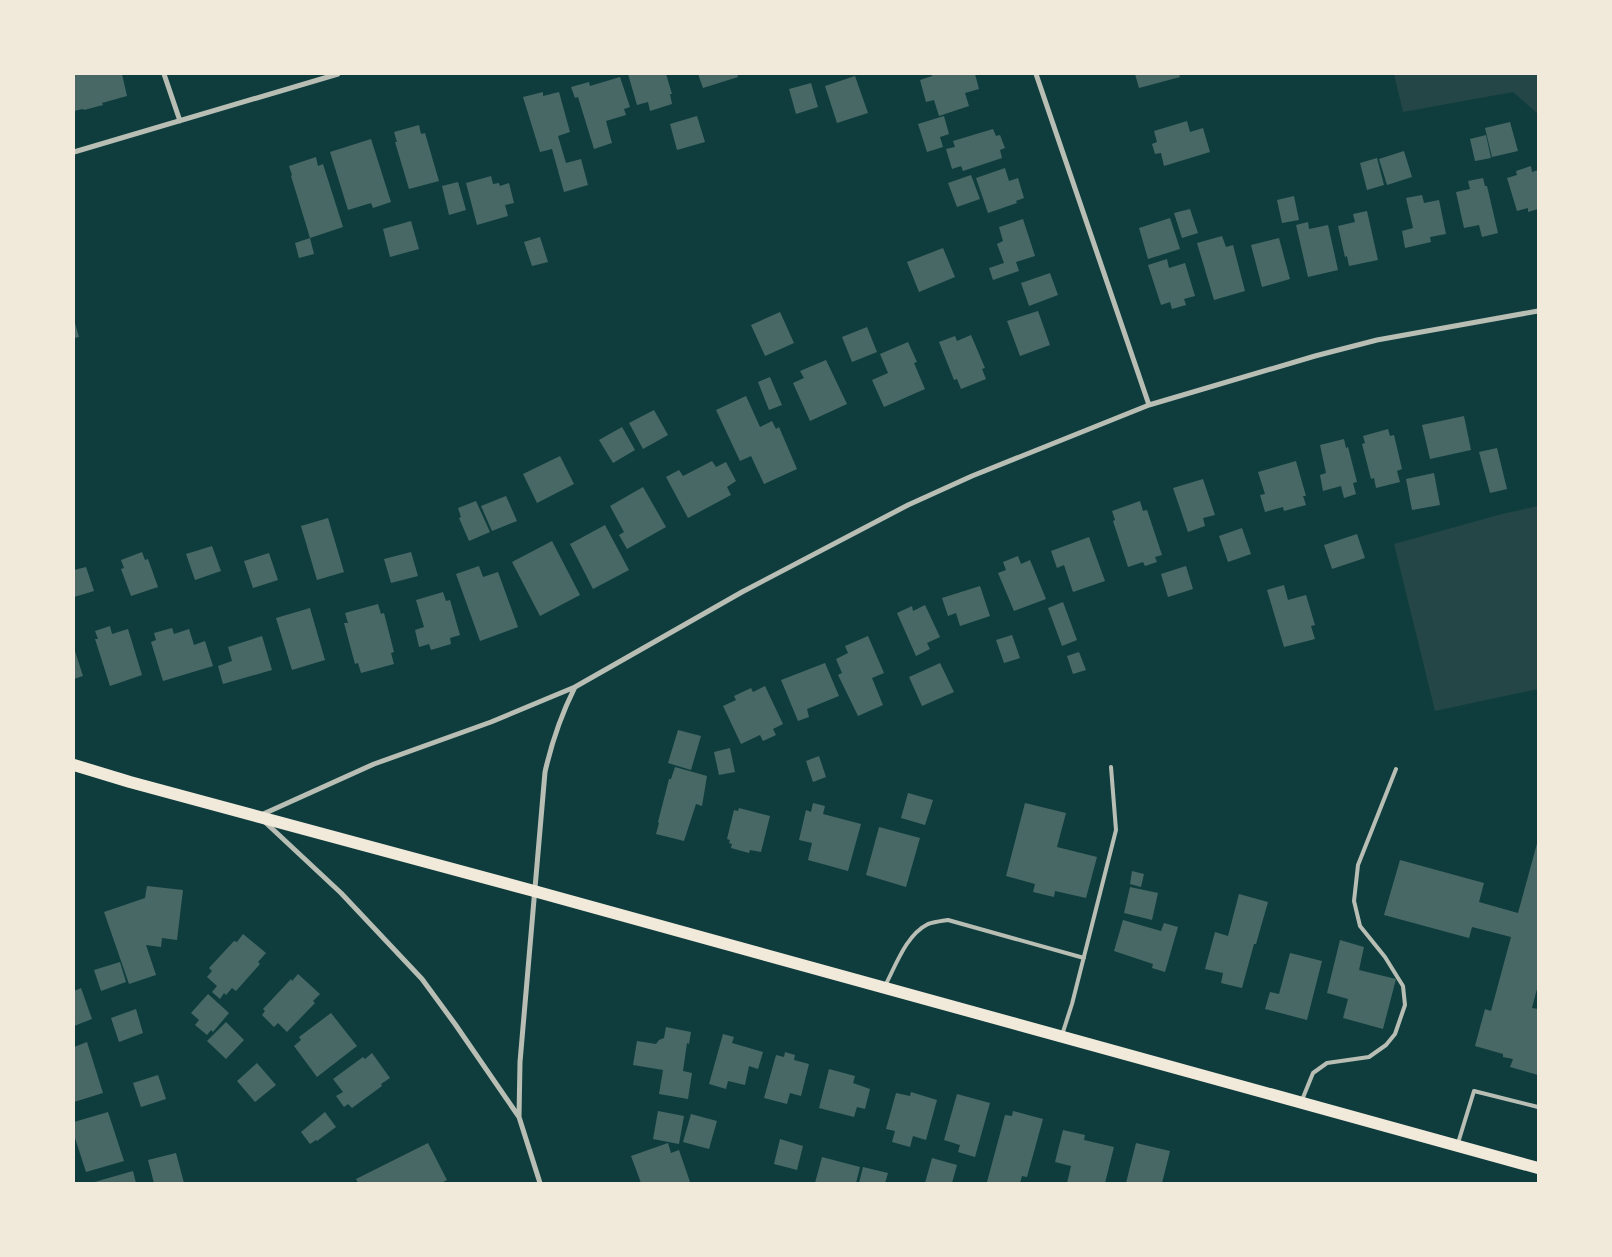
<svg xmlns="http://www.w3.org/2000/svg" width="1612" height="1257" viewBox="0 0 1612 1257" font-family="'Archivo Narrow',sans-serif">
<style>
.green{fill:#244646}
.building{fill:#486865}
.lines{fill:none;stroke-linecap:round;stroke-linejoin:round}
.service{stroke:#b8beb3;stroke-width:4}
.minor{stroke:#b8beb3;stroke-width:5}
.primary{stroke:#f1e9da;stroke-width:12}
</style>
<rect width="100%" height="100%" fill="#0f3d3e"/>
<path class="green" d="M1394,74h144v40l-25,-22 -110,20z
M1538,506v183l-103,22 -41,-167 108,-30z"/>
<path class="building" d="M74,74h48l5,22 -25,7 1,2 -19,5 -1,-1 -9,2z
M628,74h38l6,20h-2l2,10 -22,7 -2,-9 -11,3z
M698,74h39l1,3 -35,11z
M932,74h43l4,15 -14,4 4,13 -30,10 -5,-16 -8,2 -6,-22 12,-4z
M1135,74h44l1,3 -41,11z
M855,76l13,37 -31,10 -12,-37z
M620,77l10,30 -6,2 2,6 -20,6 6,22 -18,6 -16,-52 -3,1 -4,-11 18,-5 1,4z
M811,83l7,24 -22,7 -7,-25z
M543,92v4l16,-4 11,40 -12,4 8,27 15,-4 7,26 -24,7 -12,-43 -12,3 -17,-55z
M697,116l8,26 -28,8 -7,-26z
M944,116l5,18 -9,3 3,10 -16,5 -9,-28z
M1187,121l3,11 13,-4 7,24 -46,14 -3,-13 -6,1 -3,-10 5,-2 -3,-11z
M1510,122l8,29 -26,6 -7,-29z
M419,125l2,9 4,-1 14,48 -30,8 -14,-47h2l-3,-10z
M993,129l3,7 4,-1 5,13 -5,2 2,8 -39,13 -2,-5 -9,3 -6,-20 9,-2 -2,-6z
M1486,135l5,23 -16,3 -5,-22z
M371,139l20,63 -18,6 -2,-5 -23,7 -18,-58z
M1404,151l8,26 -25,8 -8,-26z
M316,157l2,9 5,-2 20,63 -33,11 -19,-62 1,-1 -3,-9z
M1377,158l7,27 -17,5 -7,-27z
M1531,166l1,6 6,-2v39l-10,3v-4l-11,3 -10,-33 10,-3 -1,-4z
M1005,168l4,13 9,-3 6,20 -8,3 1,2 -29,10 -12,-35z
M971,175l9,24 -23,8 -9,-24z
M491,176l2,8 6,-1 1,3 9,-3 5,20 -9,2 3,11 -31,9 -11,-42z
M1483,178l2,8h2l11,47 -16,4 -3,-12 -15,3 -8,-36 14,-3 -2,-8z
M458,182l8,28 -17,5 -7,-29z
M1422,195l2,8 15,-3 7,34 -16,3 1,5 -26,6 -3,-17 11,-3 -7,-30z
M1294,196l5,24 -17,3 -5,-23z
M1190,209l8,24 -16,5 -8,-25z
M1367,211l11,49 -29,6 -2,-10 -2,1 -7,-31 17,-4 -2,-8z
M1170,218l10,31 -32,10 -9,-31z
M1023,219l12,37 -19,6 3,9 -26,9 -4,-12 15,-5 -7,-19 6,-3 -4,-14z
M411,221l8,28 -29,8 -7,-28z
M1308,222l1,7 19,-4 10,45 -30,7 -12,-52z
M1222,236l4,11 7,-2 12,46 -31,9 -17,-57z
M540,237l8,25 -16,4 -8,-24z
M310,238l4,16 -15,4 -4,-15z
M1279,238l11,41 -28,8 -11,-42z
M943,248l12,29 -36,15 -12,-30z
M1167,259l2,9 16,-5 10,33 -11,3 2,6 -14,4 -2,-7 -9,3 -13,-40z
M1050,273l8,22 -29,11 -8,-23z
M1038,311l12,34 -30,11 -13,-35z
M780,312l14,31 -29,13 -14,-31z
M74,320l5,17 -5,1z
M867,327l10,25 -25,10 -10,-25z
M971,335l14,33 -3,1 4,10 -25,10 -4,-10 -3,1 -15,-38 16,-6 2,5z
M908,342l9,20 -3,1 11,26 -41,18 -12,-27 16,-7 -8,-19z
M826,360l21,44 -37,17 -17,-38 11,-5 -4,-7z
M770,377l12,28 -13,5 -11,-28z
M746,396l14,31 12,-6 4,8 3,-2 18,42 -33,15 -13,-28 -11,5 -24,-51z
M654,410l14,25 -25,14 -14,-26z
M1464,416l7,34 -41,9 -8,-34z
M622,427l13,23 -22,13 -14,-23z
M1388,429l2,7 4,-1 8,34 -5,2 3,11 -24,6 -2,-10 -3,1 -9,-35 3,-1 -2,-7z
M1344,439l2,9 2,-1 9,35 -4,1 3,11 -12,4 -3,-12 -18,5 -3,-16 6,-2 -6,-28z
M1497,448l10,41 -17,4 -11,-41z
M560,456l14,28 -37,19 -14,-29z
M712,461l4,6 10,-5 10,19 -9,6 4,8 -43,23 -22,-41 13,-7 4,6z
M1296,461l10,35h-3l3,9 -22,6 -1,-4 -18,5 -5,-17 5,-1 -7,-22z
M1434,473l6,32 -28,5 -6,-31z
M1203,479l12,36 -12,3 2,8 -17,6 -15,-44z
M643,487l23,40 -39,22 -8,-14 5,-3 -14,-26z
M506,496l11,25 -25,10 -11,-25z
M476,501l14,31 -21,9 -10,-23 2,-1 -3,-9z
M1140,501l3,10 4,-1 15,45 -7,2 2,5 -12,4 -2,-4 -15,5 -15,-46 2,-1 -3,-9z
M328,518l16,54 -27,8 -16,-54z
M605,525l24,45 -36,19 -23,-45z
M1242,528l9,26 -23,8 -9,-26z
M1357,534l8,24 -33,11 -8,-24z
M1089,537l16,44 -32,11 -9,-27 -7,3 -6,-17z
M552,541l28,54 -40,21 -28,-54z
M212,546l9,25 -26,9 -9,-26z
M142,552l3,8 3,-1 10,28 -27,9 -10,-27 3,-1 -3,-8z
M411,552l7,24 -27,7 -7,-24z
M269,553l9,27 -25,8 -9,-27z
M1018,556l3,8 9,-4 16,39 -32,12 -16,-38 8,-3 -3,-8z
M479,566l4,11 15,-5 20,55 -38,14 -24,-67z
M1186,566l7,23 -25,8 -7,-23z
M86,567l8,24 -20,6v-27z
M1284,585l4,15 18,-5 9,30 -4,1 4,13 -31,8 -17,-57z
M980,586l10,30 -30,10 -4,-13 -8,3 -6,-18z
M443,592l3,9 4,-1 10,35 -10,3 1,6 -20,6 -2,-6 -10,3 -4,-17 9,-3 -8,-27z
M1063,602l14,38 -15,6 -14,-38z
M378,604l3,10 3,-1 10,39 -3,1 3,11 -33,9 -3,-10 -3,1 -11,-41h4l-3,-10z
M925,605l15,32 -13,6 3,6 -14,7 -19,-43 15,-7 1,5z
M310,608l15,52 -33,10 -16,-52z
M110,626l2,8 16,-5 14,46 -32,11 -15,-47h3l-3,-8z
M172,628l2,6 15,-5 5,16 11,-4 8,25 -50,15 -12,-39 5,-2 -2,-7z
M1012,635l8,23 -16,5 -8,-23z
M262,636l10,34 -49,14 -5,-18 14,-5 -4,-14z
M868,636l16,37 -12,5 11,27 -25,11 -20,-41 4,-2 -6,-14 12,-6 -3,-7z
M74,648l9,28 -9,3z
M1079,652l7,18 -13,4 -6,-18z
M825,663l14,33 -32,13 2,8 -11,4 -17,-41z
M940,663l14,29 -32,14 -13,-29z
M765,686l18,38 -10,5 3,6 -13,6 -3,-6 -19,9 -18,-38 13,-6 -2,-4 17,-8 2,4z
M678,730l23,6 -10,34 -23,-7z
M730,748l5,24 -16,3 -5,-23z
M819,756l7,21 -13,5 -7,-21z
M675,767l32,9 -5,30 -6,-2 -12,37 -28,-7 3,-11 -1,-1 11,-43h2z
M908,793l25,7 -8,25 -24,-7z
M813,803l12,3 -2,8 38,10 -13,47 -40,-11 4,-17 -13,-3 7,-30 5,2z
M1025,803l41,10 -9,34 40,10 -11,41 -31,-7 -1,6 -21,-5 2,-8 -29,-8z
M739,808l31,8 -9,36 -11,-2 -1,3 -18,-5 1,-4 -3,-1 1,-3 -3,-1 7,-29 4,1z
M879,827l41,11 -14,49 -40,-12z
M1538,840v145l-6,23 6,1v66l-28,-8 3,-8 -10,-2v-3l-28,-8 10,-37 6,2 20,-74 -39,-10 -3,11 -85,-23 16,-55 84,23 -5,19 39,11z
M1132,871l12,3 -3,13 -11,-3z
M147,886l36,4 -6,50 -15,-2 -1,9 -15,-2 10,30 -27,9 -25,-72 41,-14z
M1130,887l28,6 -6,27 -28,-7z
M1239,894l29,8 -12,42h-2l-12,44 -21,-5 2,-10 -18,-4 10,-37 13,4z
M1123,920l38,11 3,-8 14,4 -13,45 -13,-4 1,-4 -39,-13z
M243,934l23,19 -8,9 2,2 -24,27 -4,-3 -6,7 -2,-2 -4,6 -8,-7 5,-6 -10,-9 5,-6 -3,-3 25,-27 3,1z
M1340,940l24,7 -5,23 37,9 -13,50 -40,-11 5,-19 -21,-6z
M1290,953l32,8 -15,59 -42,-11 5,-17 9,2z
M120,962l6,20 -25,9 -7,-21z
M298,974l22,20 -7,7 2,2 -28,29 -9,-9 -4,4 -12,-12 3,-4 -2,-2 28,-30 1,2z
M81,988l11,31 -18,7v-35z
M208,994l21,19 -16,19 -2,-2 -4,5 -12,-10 4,-5 -8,-7z
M136,1009l7,24 -24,9 -8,-24z
M331,1013l26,33 -40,31 -23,-31 7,-6 -2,-3z
M226,1022l18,18 -18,19 -19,-18z
M666,1027l25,5 -2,12 -2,-1 -4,28 9,2 -4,26 -29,-5 4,-24 -30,-5 4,-24 19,3 3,-4 5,-2z
M723,1034l11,3 -2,6 31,9 -5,17 -9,-3 -4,19 -17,-4 -2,8 -17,-5z
M87,1042l16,51 -29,9v-55z
M785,1052l10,3 -1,5 15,4 -8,32 -11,-3 -3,11 -23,-6 12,-43 8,2z
M372,1053l18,25 -9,6 1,2 -30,22 -4,-4 -4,3 -8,-11 7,-4 -10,-13 30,-22 2,2z
M257,1063l19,22 -21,17 -18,-21z
M829,1069l26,7 -2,7 17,6 -5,20 -8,-2 -3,10 -35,-9z
M158,1075l8,24 -25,8 -8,-24z
M911,1092l26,8 -11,40 -13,-4 -3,11 -18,-5 3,-11 -9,-2 10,-36 14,3z
M957,1094l33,9 -15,54 -17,-5 2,-7 -16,-5z
M658,1111l26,5 -5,28 -26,-5z
M1013,1111l30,8 -16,58 -5,-1 -2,7h-28l-5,-1 18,-67 7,1z
M108,1112l16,49 -38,11 -12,-37v-13z
M325,1112l11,15 -19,14 -1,-1 -6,4 -9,-12z
M691,1114l26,7 -8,28 -26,-7z
M1063,1130l22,5 -1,5 30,7 -9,36h-38l4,-17 -16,-4z
M780,1139l23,7 -6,24 -23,-6z
M428,1143l19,37 -6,3h-83l-2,-4z
M668,1143l3,10 8,-3 11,32 -4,1h-45l-10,-27z
M1136,1143l34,8 -8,32h-36z
M176,1153l8,30h-30l-6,-23z
M822,1157l38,10 -4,16h-41z
M932,1158l25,7 -5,18h-27z
M863,1167l25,6 -3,10h-26z
M133,1171l3,12h-45z"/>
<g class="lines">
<path class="service" d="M885,986c11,-21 21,-51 43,-62 6,-2 14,-3 20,-4l136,38
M1062,1035l10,-31 44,-174 -5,-63
M1302,1100l11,-27 14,-10 42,-6 17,-12 9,-11 10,-29 -2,-19 -18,-29 -25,-31 -6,-25 4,-36 38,-96
M1458,1143l16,-52 64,16"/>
<path class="minor" d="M164,74l16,47
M1036,74l113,331
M74,152l264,-78
M261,815l113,-51 117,-42 84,-35
M265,822l76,71 81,86 33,45 64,93
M540,1183l-21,-66 1,-55 25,-290c7,-31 16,-57 30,-85l167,-95 166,-87 64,-29 177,-71 166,-49 62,-16 161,-29"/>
<path class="primary" d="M74,765l56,17 404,109 1004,277"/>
</g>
<rect width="1612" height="1257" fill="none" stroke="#f1e9da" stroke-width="150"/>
</svg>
